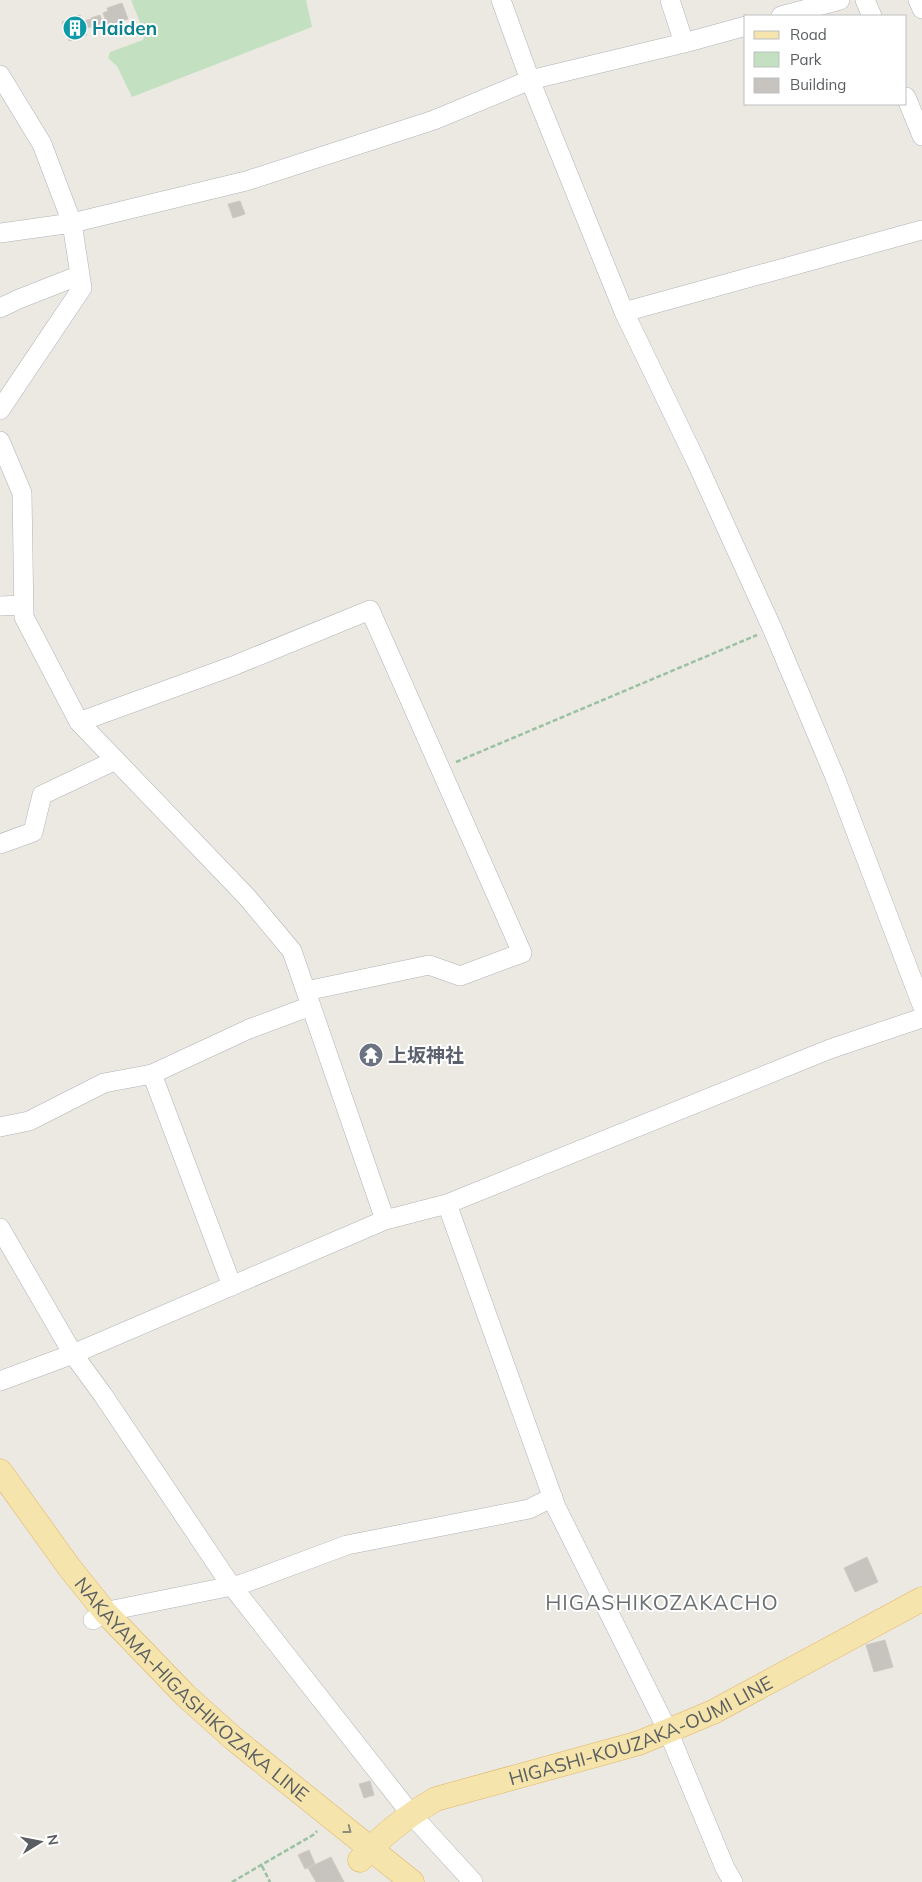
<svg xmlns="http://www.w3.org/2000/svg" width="922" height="1882" viewBox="0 0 922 1882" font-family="Mulish,'Noto Sans JP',sans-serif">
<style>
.green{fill:#c3e1c1}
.building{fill:#c7c3bf;stroke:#cfcac1}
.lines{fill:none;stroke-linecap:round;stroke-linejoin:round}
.minor-casing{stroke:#afb3b6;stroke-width:20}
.major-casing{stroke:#e1b565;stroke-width:25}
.path{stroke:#9ac1a2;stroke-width:2.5;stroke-dasharray:5 2.5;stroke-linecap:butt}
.minor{stroke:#fff;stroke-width:19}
.major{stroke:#f6e4ad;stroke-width:24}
.oneway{stroke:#918d7c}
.labels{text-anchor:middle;stroke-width:4;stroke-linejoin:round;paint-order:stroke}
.culture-label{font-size:19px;font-weight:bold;fill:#0d838f;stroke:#fff;text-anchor:start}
.worship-label{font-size:19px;font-weight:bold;fill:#5b616d;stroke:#fff;text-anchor:start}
.street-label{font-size:19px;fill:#5a5e61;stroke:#fff}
.quarter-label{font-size:21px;letter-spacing:1px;fill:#6b7073;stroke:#fff}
</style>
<rect width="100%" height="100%" fill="#ebe9e2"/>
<path class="green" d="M131,0h175l6,27 -180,70 -15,-31 -9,-8 2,-6 33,-12 2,-5z"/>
<path class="building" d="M122,3l6,16 -16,5 -1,-2 -4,2 -4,-11 5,-2 -1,-3z
M80,15l7,20 -18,6 -7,-19z
M100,15l3,8 -9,3 -3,-8z
M91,19l3,7 -7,2 -3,-7z
M240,201l5,13 -12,4 -5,-14z
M867,1557l11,25 -23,10 -11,-24z
M885,1640l8,27 -19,5 -8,-27z
M370,1781l4,14 -10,3 -5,-14z
M309,1850l6,14 -10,5 -7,-14z
M331,1857l13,25h-28l-8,-14z"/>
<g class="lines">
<defs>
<path id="minor" d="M501,0l29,80 94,232 71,147 77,169 63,149 87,228
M670,0l14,43
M865,0l7,16
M918,0l4,9
M781,16l59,-16
M0,75l42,69 30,79 10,65 -82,122
M906,97l16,39
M0,233l72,-10 174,-42 188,-61 96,-40 154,-37 62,-17
M0,308l19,-9 61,-24
M624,312l298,-82
M0,441l22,52 2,124 55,105 168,175 45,54 93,269
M0,606l24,-1
M79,722l154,-56 137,-56 152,343 -62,23 -31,-11 -123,26
M0,844l33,-12 9,-37 74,-35
M0,1127l29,-6 75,-38 48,-9
M447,1204l109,303 112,224 57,137 8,14
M0,1228l73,126 30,41 125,186 183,233 62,68
M232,1286l-80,-212 97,-45 62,-23
M0,1381l73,-27 312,-134 62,-16 383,-155 92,-31
M93,1620l12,-8 13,-3 124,-25 105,-39 182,-36 24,-12"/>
<g id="major">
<path id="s1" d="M0,1471l69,96 36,45 81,84 48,43 178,143"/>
<path id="s2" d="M360,1860c22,-25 48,-45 76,-61l203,-56 74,-31 209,-113"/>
</g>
</defs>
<use href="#minor" class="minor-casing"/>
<use href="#major" class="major-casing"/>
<path class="path" d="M456,762l301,-127
M262,1866l8,16
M232,1882l81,-47 4,-4"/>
<use href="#minor" class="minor"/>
<use href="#major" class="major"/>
</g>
<defs><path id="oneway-chevron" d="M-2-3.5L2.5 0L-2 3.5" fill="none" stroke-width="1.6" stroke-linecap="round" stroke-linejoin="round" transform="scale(1.25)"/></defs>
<use class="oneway" href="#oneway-chevron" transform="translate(348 1830) rotate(38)"/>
<defs>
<symbol id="building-disc" viewBox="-11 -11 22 22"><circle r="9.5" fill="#0f9aa8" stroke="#fff"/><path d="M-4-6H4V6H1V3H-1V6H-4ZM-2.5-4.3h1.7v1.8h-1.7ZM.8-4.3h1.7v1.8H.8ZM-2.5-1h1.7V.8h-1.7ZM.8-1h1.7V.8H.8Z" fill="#fff"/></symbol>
<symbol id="temple-disc" viewBox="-11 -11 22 22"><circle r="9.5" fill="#6b7280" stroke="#fff"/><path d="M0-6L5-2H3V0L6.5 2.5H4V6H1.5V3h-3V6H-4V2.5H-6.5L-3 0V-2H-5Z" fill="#fff"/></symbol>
</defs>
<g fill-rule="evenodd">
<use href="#building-disc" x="61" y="14" width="28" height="28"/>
<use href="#temple-disc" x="357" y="1041" width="28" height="28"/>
</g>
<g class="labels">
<g class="culture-label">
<text x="92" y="35">Haiden</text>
</g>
<g class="worship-label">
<text x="388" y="1062">上坂神社</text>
</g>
<g class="street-label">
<text dy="7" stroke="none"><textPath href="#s1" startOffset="292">NAKAYAMA-HIGASHIKOZAKA LINE</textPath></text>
<text dy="7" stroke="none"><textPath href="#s2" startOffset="314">HIGASHI-KOUZAKA-OUMI LINE</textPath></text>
</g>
<g class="quarter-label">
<text x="662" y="1610">HIGASHIKOZAKACHO</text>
</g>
</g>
<rect x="744" y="15" width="162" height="90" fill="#ffffff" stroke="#bdbfc0"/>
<rect x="754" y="31" width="25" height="8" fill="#f6e4ad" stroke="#bdbfc0"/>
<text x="790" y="40" font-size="15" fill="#5a5e61">Road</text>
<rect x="754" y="52" width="25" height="15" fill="#c3e1c1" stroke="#bdbfc0"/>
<text x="790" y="65" font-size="15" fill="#5a5e61">Park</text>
<rect x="754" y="78" width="25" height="15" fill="#c7c3bf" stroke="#bdbfc0"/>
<text x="790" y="90" font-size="15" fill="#5a5e61">Building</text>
<g transform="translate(40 1842) rotate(80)" stroke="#ffffff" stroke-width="4" paint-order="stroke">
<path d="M0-4L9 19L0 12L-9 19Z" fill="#5a5e61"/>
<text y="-8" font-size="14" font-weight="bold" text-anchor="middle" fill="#5a5e61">N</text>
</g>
</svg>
